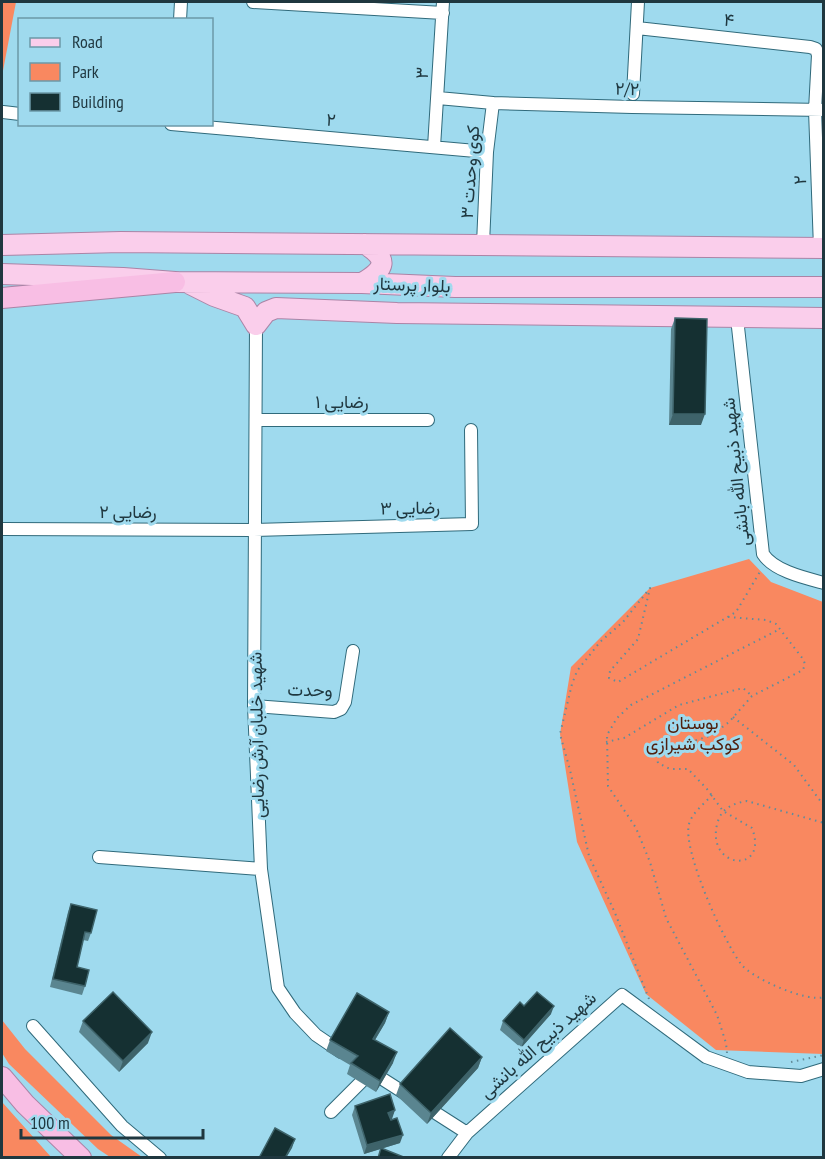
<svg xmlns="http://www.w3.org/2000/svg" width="825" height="1159" viewBox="0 0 825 1159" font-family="'PT Sans Narrow',Vazirmatn,sans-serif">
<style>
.green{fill:#f98860}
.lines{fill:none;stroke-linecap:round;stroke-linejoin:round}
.minor-casing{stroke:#306a7b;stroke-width:14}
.primary-casing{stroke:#ab84a6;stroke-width:22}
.trunk-casing{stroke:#ab84a6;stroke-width:22}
.path{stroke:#628c9a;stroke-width:2;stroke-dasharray:1.5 4.5;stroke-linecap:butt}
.minor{stroke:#fff;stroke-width:12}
.primary{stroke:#faceeb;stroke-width:20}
.trunk{stroke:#f8bee4;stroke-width:20}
.wall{fill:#5a8590}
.shaded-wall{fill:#3e636a}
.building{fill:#153032;stroke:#3e636a;stroke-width:1.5}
.labels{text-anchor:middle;stroke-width:6;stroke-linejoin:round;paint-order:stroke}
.street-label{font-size:18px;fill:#1f373f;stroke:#9fdaee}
.park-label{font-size:18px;fill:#50200e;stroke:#9fdaee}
</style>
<rect width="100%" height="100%" fill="#9fdaee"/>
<path class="green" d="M2,2h14l-14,74z
M749,559l22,23 52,20v452l-107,-4 -70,-56 -69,-152 -17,-108 11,-67 79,-79z
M2,1020l23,29 86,86 31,22h-32l-12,-8 -89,-85 -7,-11z
M2,1102l49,55h-49z"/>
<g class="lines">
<defs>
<path id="minor" d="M253,2l190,11
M180,20l1,-18
M637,28l173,19 6,2 2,6 -3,55 5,138
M633,94l5,-92
M438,98l55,5 139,4 192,3
M3,112l17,2
M171,124l316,28
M434,147l9,-145
M483,244l4,-92 6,-49
M737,318l26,236c11,17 42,24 61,29
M256,325l-2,381 7,163 17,119 17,25 21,22 25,17
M256,420h172
M2,529l252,1 218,-6 -1,-94
M254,706l80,6 7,-3 4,-7 8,-51
M99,857l162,12
M33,1026l89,100 38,32
M370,1071l97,62
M331,1112l40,-40
M448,1158l19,-25 155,-138 84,62 42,15 53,4 23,-7"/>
<path id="primary" d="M2,245l119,-3 703,6
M2,274l121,4 52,4 187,1 93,4h369
M362,283c24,-14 27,-24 3,-39
M190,284l24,12 31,11 11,18
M256,325l10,-13 10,-4 121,5 427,5"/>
<path id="trunk" d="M2,298l173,-16
M2,1077l23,27 56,54"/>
</defs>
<use href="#minor" class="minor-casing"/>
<use href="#primary" class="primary-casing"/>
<use href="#trunk" class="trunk-casing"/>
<path class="path" d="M728,617l38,3 10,4 27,35 2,5 -2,6 -51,26 -23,26 -17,13 -48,16 -7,8 1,4 12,6h18l19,20 16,22 29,17c18,48 -49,41 -34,-7 4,-13 16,-18 29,-20l77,22
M733,717l61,48 30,41
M606,742l18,-4 55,-33 64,-17 9,8
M712,795c-8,9 -20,18 -23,29 -7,26 35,118 52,140 10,14 67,39 83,33
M649,999l-34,-86 -26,-57 -19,-86 -10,-36 12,-50 5,-13 23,-29 23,-20 27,-34 -12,51 -28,32 -1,7 9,4 118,-70 25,-42
M727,1053l-1,-10 -9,-28 -51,-97 -16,-56 -14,-34 -28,-42 -1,-51 10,-17 14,-13 149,-76
M791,1062l33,-7"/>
<use href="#minor" class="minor"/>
<use href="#primary" class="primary"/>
<use href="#trunk" class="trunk"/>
</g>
<path class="wall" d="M675,318l26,107h-32l2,-96z
M71,904l20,29 -3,8 -5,-1 -6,27 8,19 -3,9 -32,-8 18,-75z
M524,1006l27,8 -30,34 -21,-18 3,-9z
M389,1012l-4,11 -10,17 18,23 -17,29 -29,-18 3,-9 -24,-14 4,-11z
M83,1021l65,22 -29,29 -40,-40z
M482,1057l-4,11 -51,56 -31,-29 4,-11z
M355,1106l40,4 -4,9 9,24 -36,11 -12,-39z"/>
<path class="shaded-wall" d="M673,414h32l-4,11h-32z
M554,1006l-3,8 -30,34 3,-8z
M389,1012l-4,11 -16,27 4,-11z
M152,1032l-4,11 -29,29 4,-11z
M397,1052l-4,11 -17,29 4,-11z
M482,1057l-4,11 -51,56 4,-11z
M395,1110l-3,9 -7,2 3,-8z
M403,1135l-3,8 -36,11 3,-9z
M295,1139l-3,9 -6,10h-1z"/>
<path class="building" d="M675,318l32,1 -2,95h-32z
M71,904l26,6 -6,23 -6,-1 -8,35 12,3 -4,16 -32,-7z
M113,992l39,40 -29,29 -40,-40z
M537,992l17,14 -30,34 -21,-19 17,-19 4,4z
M357,993l32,19 -16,27 24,13 -17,29 -29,-18 7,-7 -28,-16z
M450,1028l32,29 -51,56 -31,-29z
M390,1094l5,16 -7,3 3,7 6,-2 6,17 -36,10 -12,-39z
M275,1128l20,11 -10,19h-26z
M381,1148l25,10h-28z"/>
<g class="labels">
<g class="street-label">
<text transform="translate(729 20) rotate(6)" y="6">۴</text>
<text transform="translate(422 73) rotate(-87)" y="6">۳</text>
<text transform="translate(627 89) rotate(2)" y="6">۲/۲</text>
<text transform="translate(331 120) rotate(5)" y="6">۲</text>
<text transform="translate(470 172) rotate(-86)" y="6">کوی وحدت ۳</text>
<text transform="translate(800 180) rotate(-92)" y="6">۲</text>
<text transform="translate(412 285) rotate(2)" y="6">بلوار پرستار</text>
<text x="342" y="408">رضایی ۱</text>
<text transform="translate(736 472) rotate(-96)" y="6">شهید ذبیح الله بانشی</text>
<text transform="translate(410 508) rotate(-1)" y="6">رضایی ۳</text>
<text x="128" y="518">رضایی ۲</text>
<text transform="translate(310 690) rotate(1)" y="6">وحدت</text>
<text transform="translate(257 735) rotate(-91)" y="6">شهید خلبان آرش رضایی</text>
<text transform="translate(538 1045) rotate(-42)" y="6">شهید ذبیح الله بانشی</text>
</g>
<g class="park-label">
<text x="693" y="729">بوستان<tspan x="693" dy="21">کوکب شیرازی</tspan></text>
</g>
</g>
<rect width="825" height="1159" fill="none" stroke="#1f373f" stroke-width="6"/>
<rect x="18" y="18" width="195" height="108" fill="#9fdaee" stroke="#6c99a8" stroke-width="1.5"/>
<rect x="30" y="38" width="30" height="9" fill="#faceeb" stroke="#6c99a8" stroke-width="1.5"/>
<text x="72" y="48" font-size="18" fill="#1f373f">Road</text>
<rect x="30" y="63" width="30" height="18" fill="#f98860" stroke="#6c99a8" stroke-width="1.5"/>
<text x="72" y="78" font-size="18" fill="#1f373f">Park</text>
<rect x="30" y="93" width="30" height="18" fill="#153032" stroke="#6c99a8" stroke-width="1.5"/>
<text x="72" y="108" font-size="18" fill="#1f373f">Building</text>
<path d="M21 1129v9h182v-9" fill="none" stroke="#1f373f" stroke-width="3"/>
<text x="30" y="1129" font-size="18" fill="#1f373f" stroke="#9fdaee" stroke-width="4.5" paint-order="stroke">100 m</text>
</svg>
